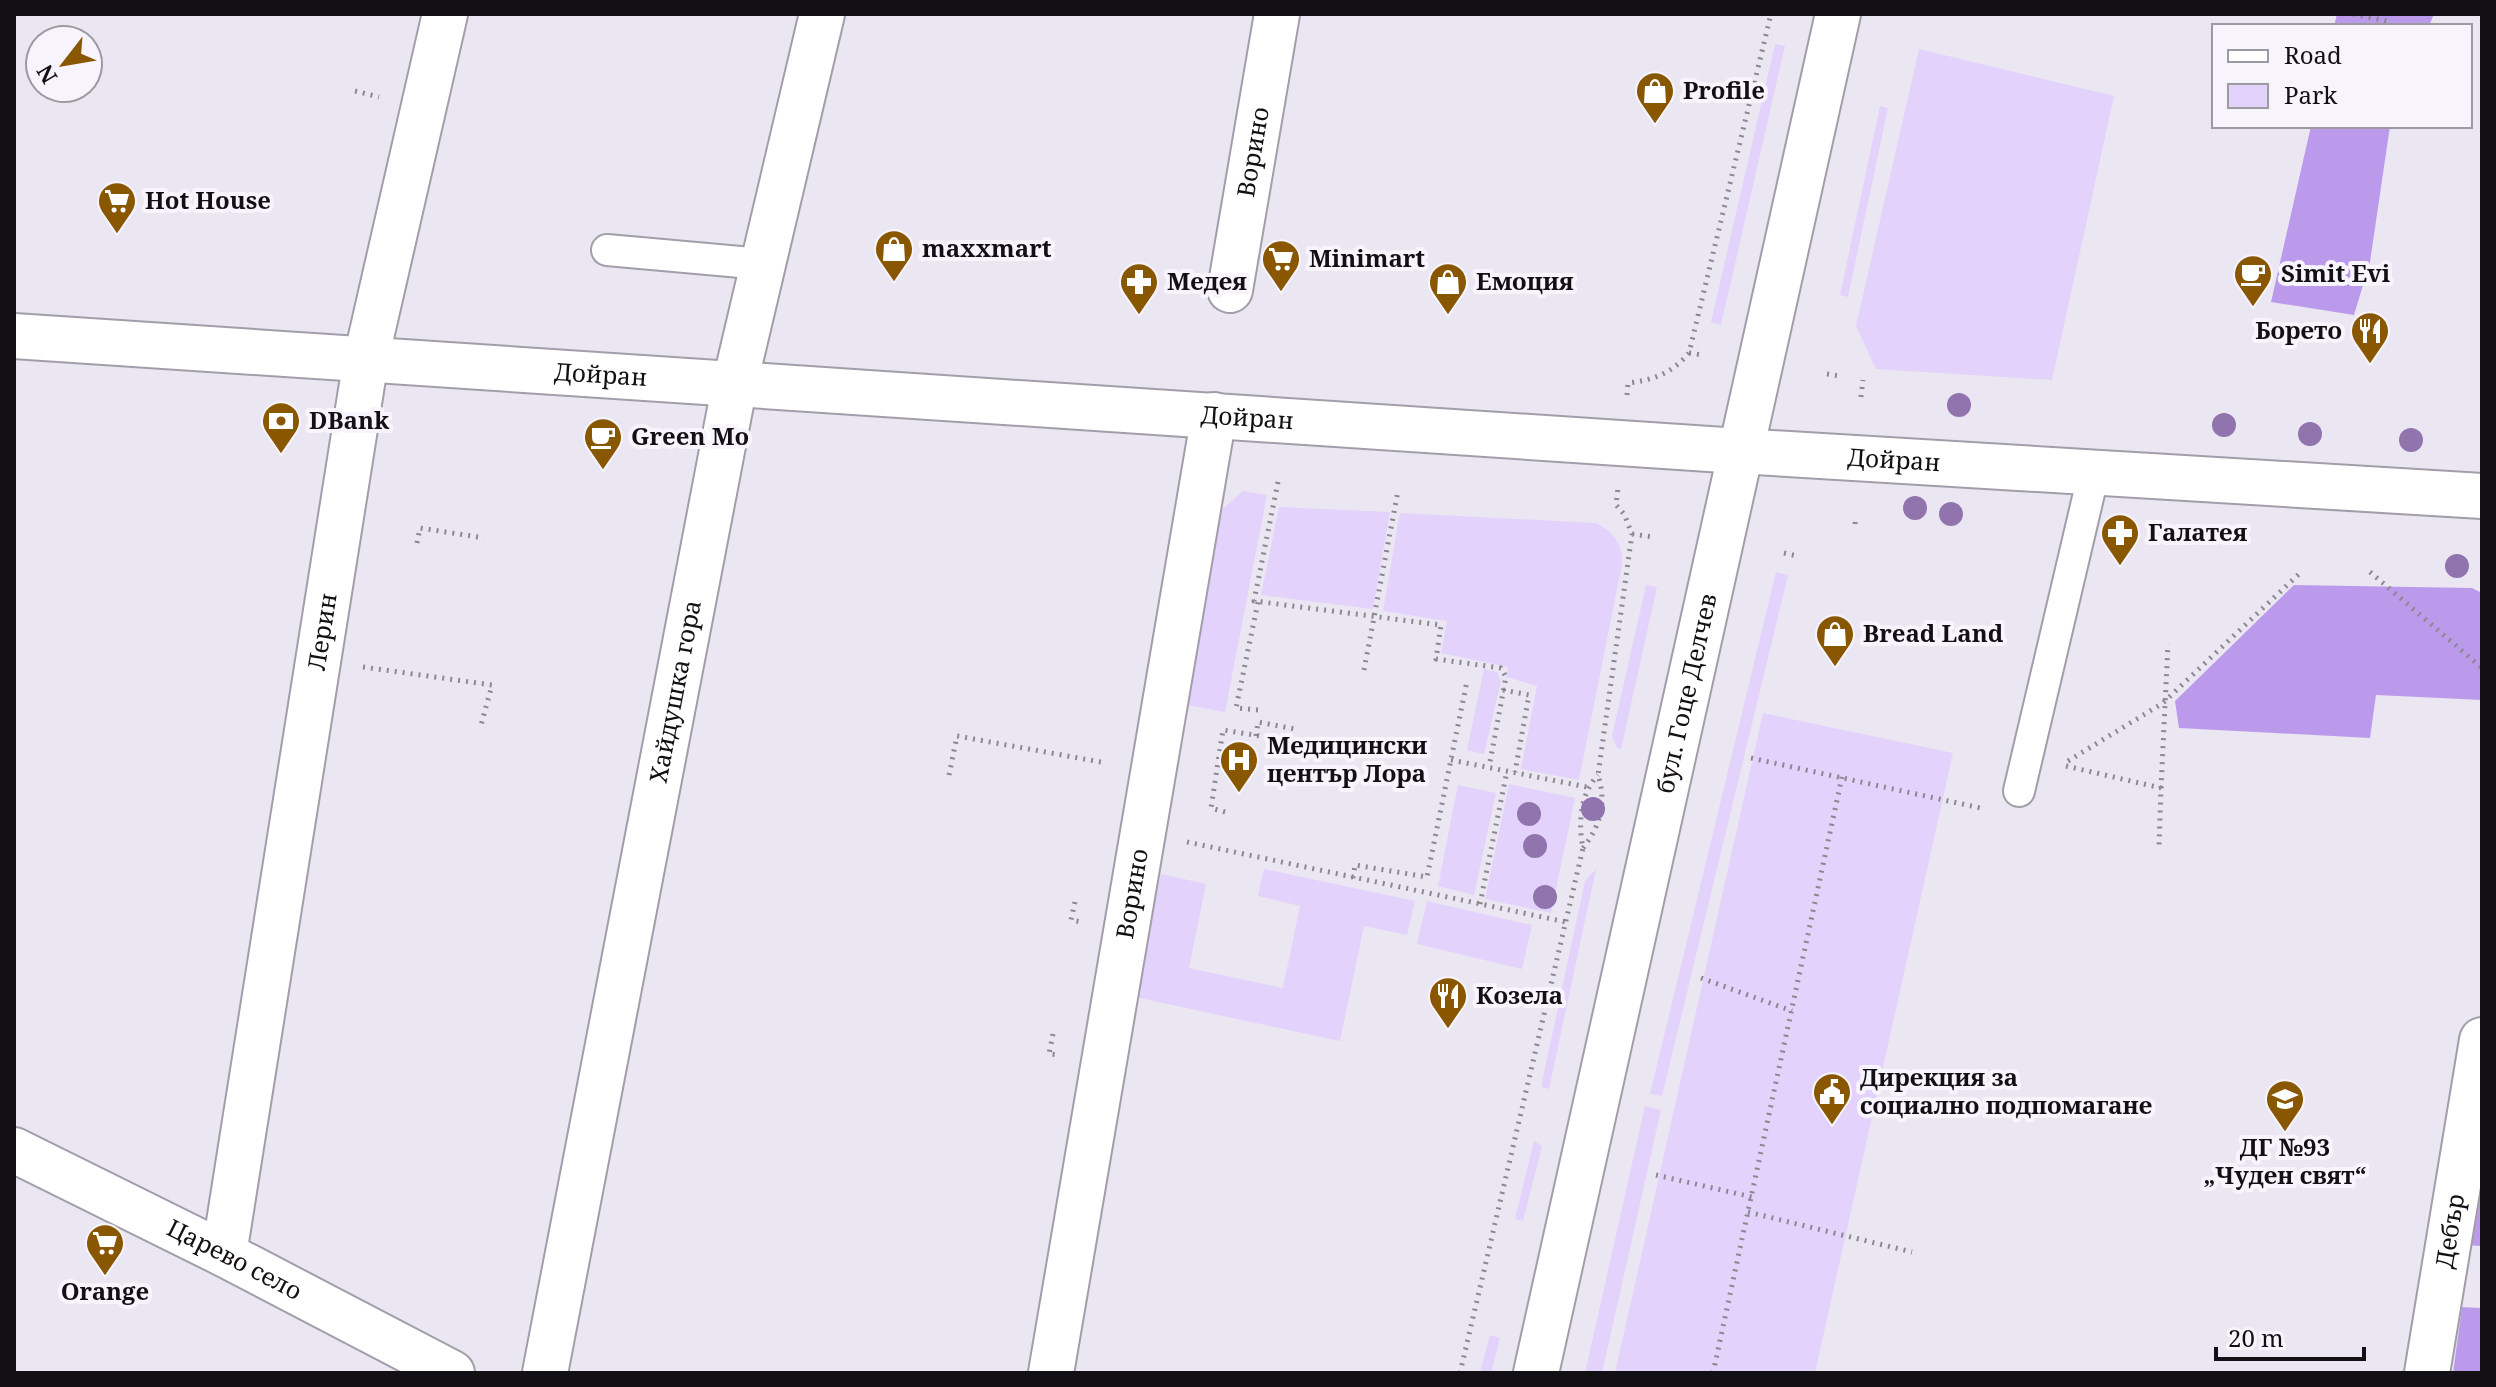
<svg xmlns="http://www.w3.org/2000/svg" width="2496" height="1387" viewBox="0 0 2496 1387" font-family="'Noto Serif',serif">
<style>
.green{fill:#e2d2fc}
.forest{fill:#bc9aeb}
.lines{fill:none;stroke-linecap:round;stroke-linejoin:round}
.lane-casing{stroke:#a29ea9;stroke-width:34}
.street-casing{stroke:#a29ea9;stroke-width:48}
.secondary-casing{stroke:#a29ea9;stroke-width:48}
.path{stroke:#8b8890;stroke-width:5;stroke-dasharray:2 6;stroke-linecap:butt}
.lane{stroke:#fff;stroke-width:30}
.street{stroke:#fff;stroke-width:44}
.secondary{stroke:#fff;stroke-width:44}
.tree{fill:#9174ad}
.labels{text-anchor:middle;stroke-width:8;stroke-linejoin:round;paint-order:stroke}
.poi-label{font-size:24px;font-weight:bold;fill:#121014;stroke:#f8f4fd;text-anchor:start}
.street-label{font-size:24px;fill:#121014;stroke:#f8f4fd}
</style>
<rect width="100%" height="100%" fill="#ebe7f2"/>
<path class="green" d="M1775,44l10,2 -64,279 -10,-3z
M1919,49l195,47 -62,284 -176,-11 -20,-43z
M1880,106l8,2 -40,189 -8,-2z
M1243,491l24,4 -42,217 -44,-8 30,-185z
M1279,507l111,5 -17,97 -112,-14z
M1400,513l195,10c18,7 29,23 27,41l-43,216 -58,-11 16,-83 -31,-9 2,-10 -67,-14 6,-32 -64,-10z
M1776,572l12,3 -126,521 -12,-2z
M1646,585l11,2 -36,162 -4,-1 -5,-12z
M1484,669l13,3 4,9 -17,73 -17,-4z
M1763,713l190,40 -138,620h-200z
M1509,784l66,14 -24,115 -66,-14z
M1458,785l38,8 -22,102 -36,-9z
M1264,869l151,32 -8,34 -43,-9 -24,115 -205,-44 26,-123 45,10 -17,84 94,20 17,-82 -42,-10z
M1596,869l-47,220 -8,-2 44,-206z
M1427,901l105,24 -10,44 -105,-25z
M1645,1106l16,4 -59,263h-17z
M1534,1141l8,5 -19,75 -8,-2z
M1490,1335l10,3 -9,35h-11z"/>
<path class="forest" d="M2337,14h97l-5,12h-95z
M2311,126h79l-20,136 -16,53 -83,-13z
M2294,585l178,3 10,5v107l-106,-5 -6,43 -191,-10 -4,-27z
M2482,1142v104l-18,-1z
M2462,1307l20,1v65h-29z"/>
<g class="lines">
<defs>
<path id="lane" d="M607,250l156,14
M2019,791l75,-319"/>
<g id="street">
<path id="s1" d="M1230,290l47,-276"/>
<path id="s2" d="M14,1150l210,104 228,119"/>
<path id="s3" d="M224,1254l142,-895 79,-345"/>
<path id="s4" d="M545,1373l190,-990 87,-369"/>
<path id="s5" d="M1051,1373l163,-958"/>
<path id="s6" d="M2427,1373l55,-333"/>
</g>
<g id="secondary">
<path id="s7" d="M14,336l1725,115 743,45"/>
<path id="s8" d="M1536,1373l302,-1359"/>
</g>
</defs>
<use href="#lane" class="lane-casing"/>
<use href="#street" class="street-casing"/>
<use href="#secondary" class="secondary-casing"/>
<path class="path" d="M2353,14l34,7
M355,91l24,6
M1689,353l14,2
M1827,374l13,2
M1627,395l1,-12c26,-3 44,-10 61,-30l82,-339
M1861,397l2,-17
M1278,482l-24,119 187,24 -5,34 65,9 5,9 -17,90
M1855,524l1,-8
M1632,534l21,3
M417,543l3,-15 64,10
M1784,553l13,3
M2370,572l112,96
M363,667l129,18 -12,44
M1364,670l34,-179
M1503,690l26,5 -14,77
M1258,710l-22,-2 22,-106
M1256,736l2,-14 37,7
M1751,758l234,51
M1451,760l136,27
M2068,761l95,-58 139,-132
M2066,766l95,22 -2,59
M949,775l8,-39 149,27
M2161,788l7,-144
M1225,812l-14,-4 12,-78 74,12
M1187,842l379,80
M1583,848c17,-21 24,-46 15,-73l34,-241 -8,-20 -8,-9 2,-17
M1353,878l2,-13 72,12 40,-196
M1075,902l-4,18 11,2
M1480,904l27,-133
M1701,978l91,33
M1053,1034l-4,20 10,1
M1656,1175l96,22
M1748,1212l164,40
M1460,1373l123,-525c-5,-24 -3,-54 15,-73
M1713,1373l129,-596"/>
<use href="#lane" class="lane"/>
<use href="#street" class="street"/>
<use href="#secondary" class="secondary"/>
</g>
<g class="tree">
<circle cx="1959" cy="405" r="12"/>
<circle cx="2224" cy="425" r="12"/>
<circle cx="2310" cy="434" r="12"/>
<circle cx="2411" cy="440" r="12"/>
<circle cx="1915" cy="508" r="12"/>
<circle cx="1951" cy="514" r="12"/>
<circle cx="2122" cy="529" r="12"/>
<circle cx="2457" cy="566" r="12"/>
<circle cx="1593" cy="809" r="12"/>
<circle cx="1529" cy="814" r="12"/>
<circle cx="1535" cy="846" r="12"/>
<circle cx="1545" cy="897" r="12"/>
</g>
<defs>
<symbol id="shop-pin" viewBox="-11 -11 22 30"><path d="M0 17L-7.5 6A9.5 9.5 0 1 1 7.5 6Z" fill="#895700" stroke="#f8f4fd"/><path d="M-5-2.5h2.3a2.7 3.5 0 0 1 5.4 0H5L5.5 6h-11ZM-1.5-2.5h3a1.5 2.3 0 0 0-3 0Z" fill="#fff"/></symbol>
<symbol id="supermarket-pin" viewBox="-11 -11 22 30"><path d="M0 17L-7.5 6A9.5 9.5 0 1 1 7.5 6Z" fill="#895700" stroke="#f8f4fd"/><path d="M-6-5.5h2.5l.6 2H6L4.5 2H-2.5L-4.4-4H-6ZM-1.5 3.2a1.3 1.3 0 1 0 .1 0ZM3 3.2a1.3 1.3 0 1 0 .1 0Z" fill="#fff"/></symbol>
<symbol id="cafe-pin" viewBox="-11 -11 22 30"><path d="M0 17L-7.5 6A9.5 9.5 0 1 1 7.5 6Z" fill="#895700" stroke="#f8f4fd"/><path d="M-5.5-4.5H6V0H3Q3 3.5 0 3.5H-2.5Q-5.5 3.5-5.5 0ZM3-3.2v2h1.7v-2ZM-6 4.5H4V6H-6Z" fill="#fff"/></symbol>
<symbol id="pharmacy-pin" viewBox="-11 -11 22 30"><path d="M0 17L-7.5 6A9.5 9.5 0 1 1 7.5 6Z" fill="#895700" stroke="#f8f4fd"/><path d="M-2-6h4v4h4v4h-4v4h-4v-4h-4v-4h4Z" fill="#fff"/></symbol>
<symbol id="restaurant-pin" viewBox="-11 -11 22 30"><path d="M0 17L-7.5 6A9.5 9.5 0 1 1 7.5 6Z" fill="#895700" stroke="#f8f4fd"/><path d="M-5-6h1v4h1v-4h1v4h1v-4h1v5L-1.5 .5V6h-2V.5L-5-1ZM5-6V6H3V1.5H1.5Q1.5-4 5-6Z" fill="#fff"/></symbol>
<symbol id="bank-pin" viewBox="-11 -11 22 30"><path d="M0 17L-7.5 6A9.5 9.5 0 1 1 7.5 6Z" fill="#895700" stroke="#f8f4fd"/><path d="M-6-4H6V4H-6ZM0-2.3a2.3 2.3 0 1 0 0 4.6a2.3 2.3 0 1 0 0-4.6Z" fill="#fff"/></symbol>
<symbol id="hospital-pin" viewBox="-11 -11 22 30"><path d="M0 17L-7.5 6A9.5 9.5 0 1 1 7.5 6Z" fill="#895700" stroke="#f8f4fd"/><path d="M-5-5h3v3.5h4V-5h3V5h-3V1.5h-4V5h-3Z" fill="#fff"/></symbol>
<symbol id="civic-pin" viewBox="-11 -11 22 30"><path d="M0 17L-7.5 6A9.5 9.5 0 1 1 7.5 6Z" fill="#895700" stroke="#f8f4fd"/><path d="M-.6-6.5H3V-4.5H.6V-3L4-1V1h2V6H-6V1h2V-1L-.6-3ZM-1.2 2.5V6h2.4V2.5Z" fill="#fff"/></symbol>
<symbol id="school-pin" viewBox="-11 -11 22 30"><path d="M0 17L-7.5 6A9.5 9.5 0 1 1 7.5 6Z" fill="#895700" stroke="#f8f4fd"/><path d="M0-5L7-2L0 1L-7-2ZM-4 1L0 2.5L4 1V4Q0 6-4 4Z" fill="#fff"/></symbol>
</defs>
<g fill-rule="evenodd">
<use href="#shop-pin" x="1633" y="69" width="44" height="60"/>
<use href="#supermarket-pin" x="95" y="179" width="44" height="60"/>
<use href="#shop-pin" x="872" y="227" width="44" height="60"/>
<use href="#supermarket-pin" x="1259" y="237" width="44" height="60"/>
<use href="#cafe-pin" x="2231" y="252" width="44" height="60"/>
<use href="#pharmacy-pin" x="1117" y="260" width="44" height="60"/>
<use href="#shop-pin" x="1426" y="260" width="44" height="60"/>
<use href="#restaurant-pin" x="2348" y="309" width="44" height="60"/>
<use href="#bank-pin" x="259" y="399" width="44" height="60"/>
<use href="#cafe-pin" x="581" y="415" width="44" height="60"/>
<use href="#pharmacy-pin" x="2098" y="511" width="44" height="60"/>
<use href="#shop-pin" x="1813" y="612" width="44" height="60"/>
<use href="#hospital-pin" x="1217" y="738" width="44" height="60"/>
<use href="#restaurant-pin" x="1426" y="974" width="44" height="60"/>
<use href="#civic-pin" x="1810" y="1070" width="44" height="60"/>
<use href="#school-pin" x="2263" y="1077" width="44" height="60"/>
<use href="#supermarket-pin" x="83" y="1221" width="44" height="60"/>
</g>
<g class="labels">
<g class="poi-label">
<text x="1683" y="99">Profile</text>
<text x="145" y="209">Hot House</text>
<text x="922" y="257">maxxmart</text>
<text x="1309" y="267">Minimart</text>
<text x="2281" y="282">Simit Evi</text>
<text x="1167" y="290">Медея</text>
<text x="1476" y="290">Емоция</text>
<text x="2342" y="339" text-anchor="end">Борето</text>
<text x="309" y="429">DBank</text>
<text x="631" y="445">Green Mo</text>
<text x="2148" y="541">Галатея</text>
<text x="1863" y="642">Bread Land</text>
<text x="1267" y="754">Медицински<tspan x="1267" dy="28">център Лора</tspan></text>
<text x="1476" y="1004">Козела</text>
<text x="1860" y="1086">Дирекция за<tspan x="1860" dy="28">социално подпомагане</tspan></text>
<text x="2285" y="1156" text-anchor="middle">ДГ №93<tspan x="2285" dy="28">„Чуден свят“</tspan></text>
<text x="105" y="1300" text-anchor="middle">Orange</text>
</g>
<g class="street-label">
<text dy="8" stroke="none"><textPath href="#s1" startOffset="140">Ворино</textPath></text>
<text dy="8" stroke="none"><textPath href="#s7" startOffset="588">Дойран</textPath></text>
<text dy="8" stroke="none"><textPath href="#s7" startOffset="1236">Дойран</textPath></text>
<text dy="8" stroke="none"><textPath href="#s7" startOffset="1884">Дойран</textPath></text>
<text dy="8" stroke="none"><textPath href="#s3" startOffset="630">Лерин</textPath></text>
<text dy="8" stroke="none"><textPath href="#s4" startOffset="694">Хайдушка гора</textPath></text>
<text dy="8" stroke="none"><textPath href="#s8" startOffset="696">бул. Гоце Делчев</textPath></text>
<text dy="8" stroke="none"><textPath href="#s5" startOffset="486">Ворино</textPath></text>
<text dy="8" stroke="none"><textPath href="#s6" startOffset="144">Дебър</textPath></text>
<text dy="8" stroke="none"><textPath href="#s2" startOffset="246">Царево село</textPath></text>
</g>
</g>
<rect width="2496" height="1387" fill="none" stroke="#121014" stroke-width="32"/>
<rect x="2212" y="24" width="260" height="104" fill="#f8f4fd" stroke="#9c99a0" stroke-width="2"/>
<rect x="2228" y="50" width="40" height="12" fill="#ffffff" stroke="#9c99a0" stroke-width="2"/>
<text x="2284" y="64" font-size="24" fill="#121014">Road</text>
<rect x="2228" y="84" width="40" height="24" fill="#e2d2fc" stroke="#9c99a0" stroke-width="2"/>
<text x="2284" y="104" font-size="24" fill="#121014">Park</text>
<g transform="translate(64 64) rotate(239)"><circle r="38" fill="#f8f4fd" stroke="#9c99a0" stroke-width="2"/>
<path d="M0-6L14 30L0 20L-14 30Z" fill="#895700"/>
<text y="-12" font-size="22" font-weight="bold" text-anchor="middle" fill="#121014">N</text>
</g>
<path d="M2216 1347v12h148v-12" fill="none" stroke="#121014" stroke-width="4"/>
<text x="2228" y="1347" font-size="24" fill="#121014" stroke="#f8f4fd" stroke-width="6" paint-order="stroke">20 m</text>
</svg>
